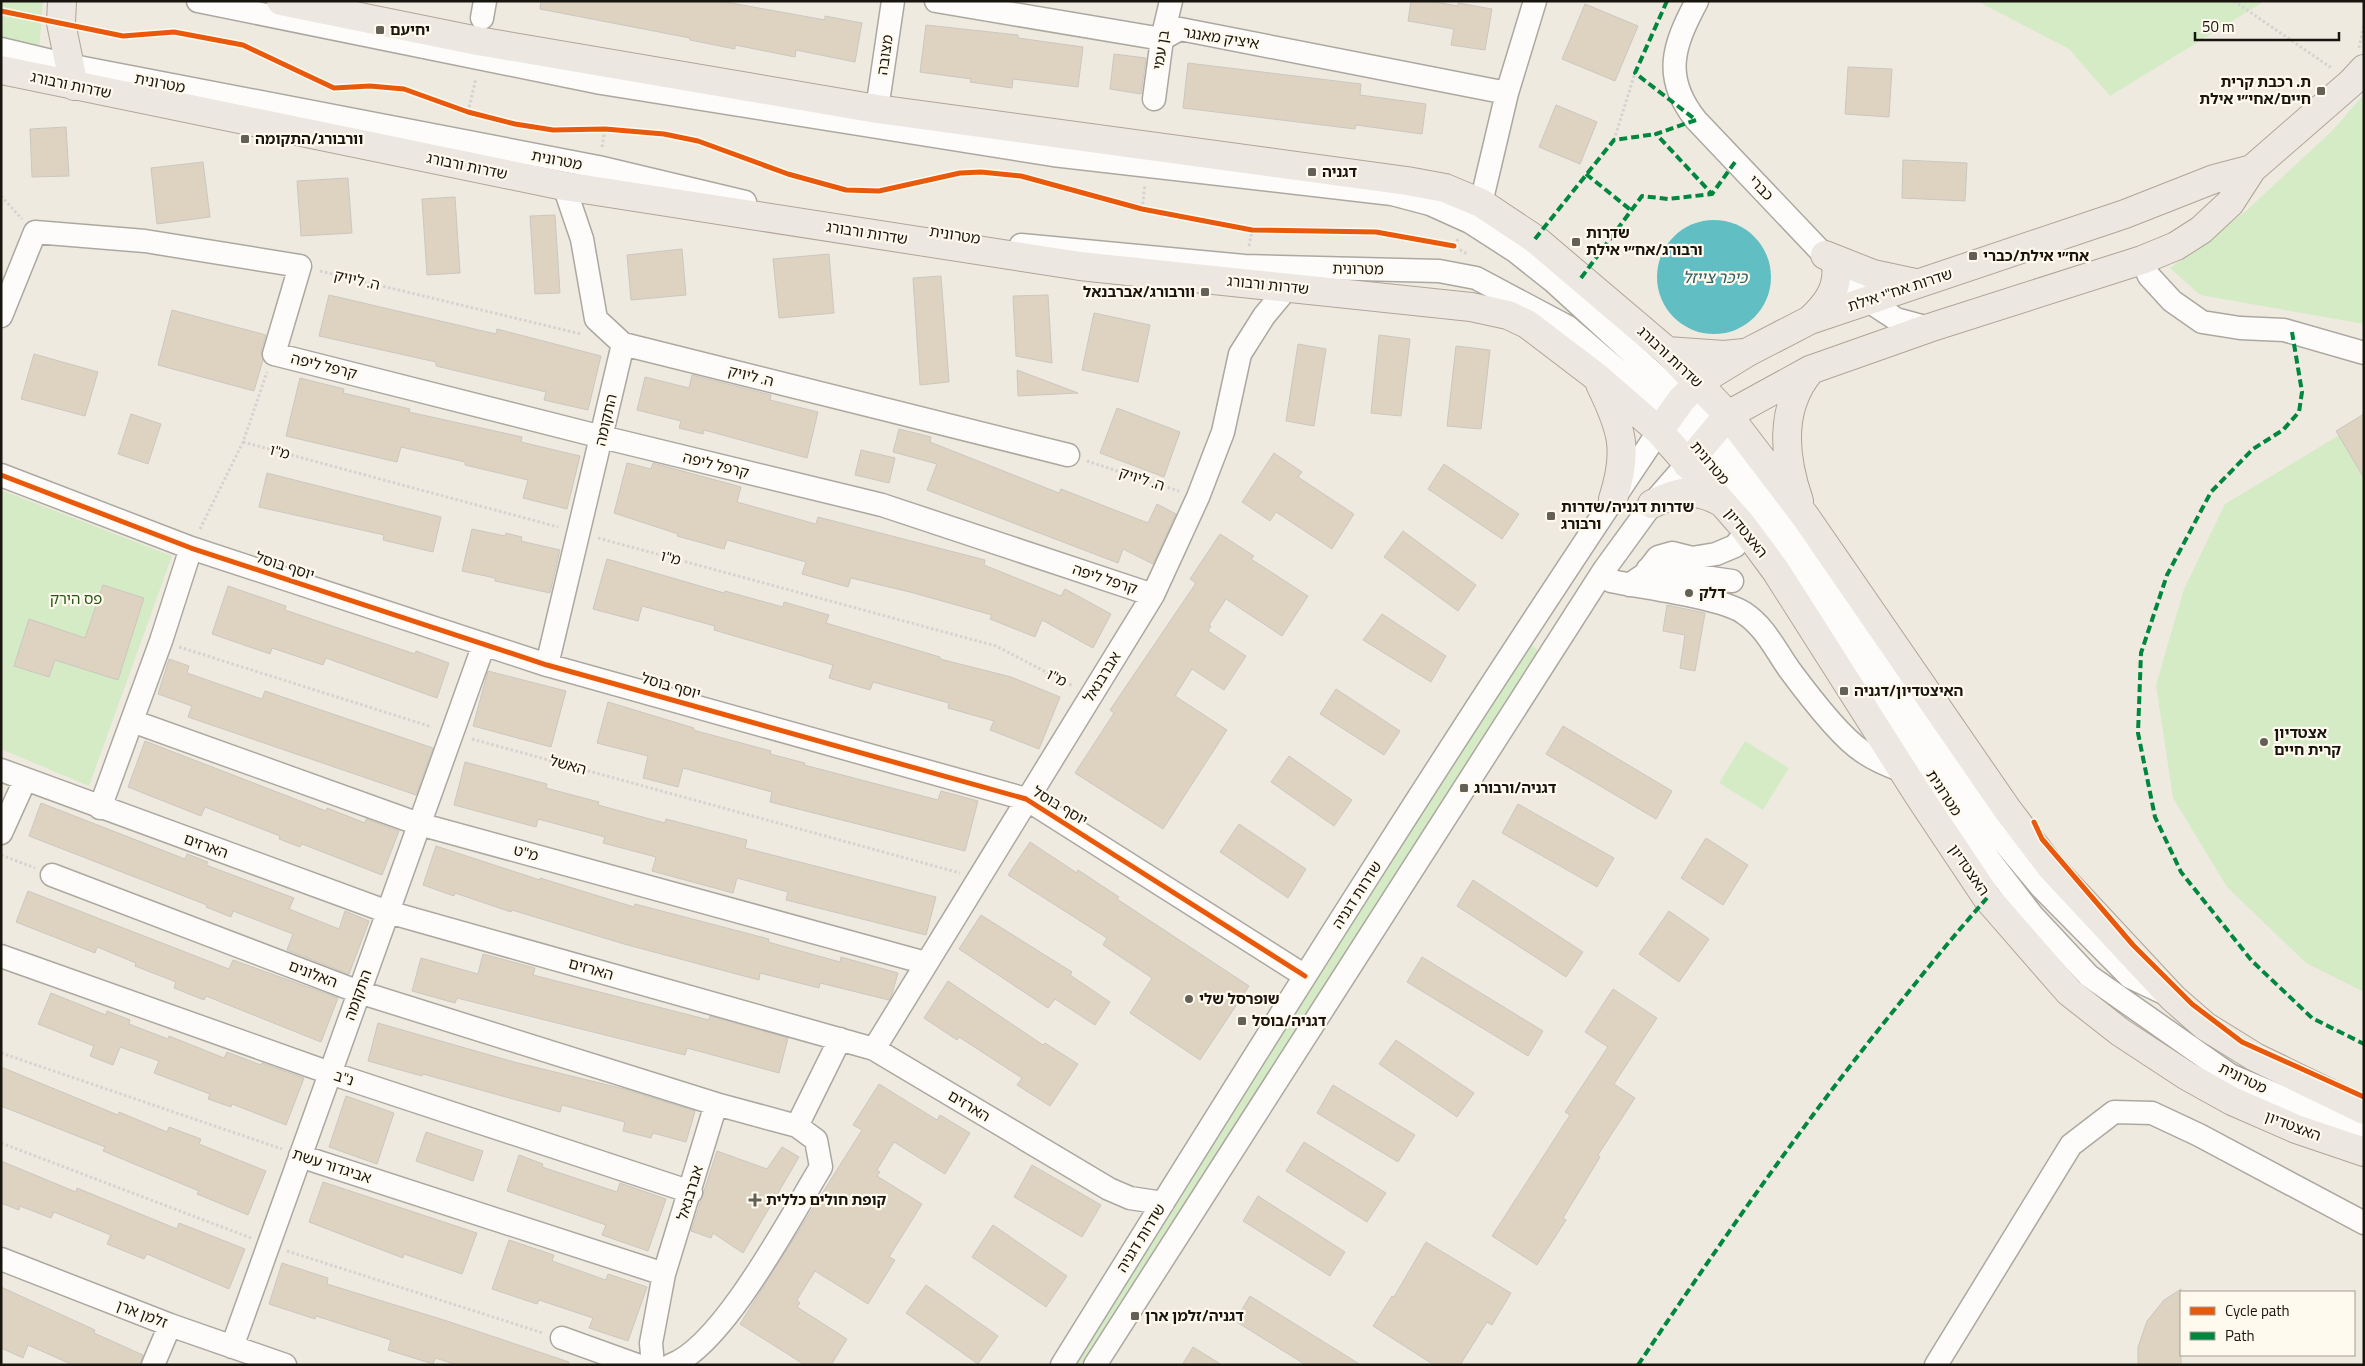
<svg xmlns="http://www.w3.org/2000/svg" width="2365" height="1366" viewBox="0 0 2365 1366" font-family="'Titillium Web','Noto Sans Hebrew',sans-serif">
<style>
.green{fill:#d4ebc6}
.water{fill:#61bfc3}
.building{fill:#ded3c0;stroke:#cbc7c0}
.lines{fill:none;stroke-linecap:round;stroke-linejoin:round}
.minor-casing{stroke:#aca8a0;stroke-width:25}
.major-casing{stroke:#afa597;stroke-width:30}
.path{stroke:#d5d3d1;stroke-width:3;stroke-dasharray:2.5 2.5;stroke-linecap:butt}
.minor{stroke:#fdfcfa;stroke-width:22}
.major{stroke:#ede7e1;stroke-width:28}
.quiet{stroke:#00873e;stroke-width:4;stroke-dasharray:8 4;stroke-linecap:butt}
.cycleway-casing{stroke:#fff9ee;stroke-width:8}
.cycleway{stroke:#e8590c;stroke-width:5}
.poi-dot{fill:#636058;stroke:#fff9ee;stroke-width:2}
.labels{text-anchor:middle;stroke-width:4.5;stroke-linejoin:round;paint-order:stroke}
.poi-label{font-size:15px;font-weight:bold;fill:#18150f;stroke:#fff9ee;text-anchor:start}
.street-label{font-size:15px;fill:#18150f;stroke:#fff9ee}
.park-label{font-size:15px;fill:#265815;stroke:#fff9ee}
.water-label{font-size:16px;font-style:italic;fill:#2b5f64;stroke:#fff9ee}
</style>
<rect width="100%" height="100%" fill="#efeae0"/>
<path class="green" d="M1,1h42l-4,50 -38,-9z
M1977,1h288l-155,95 -41,-47z
M2364,94v230l-164,-29 -30,-27 76,-57 88,-82z
M2364,420v572l-58,-29 -79,-76 -54,-89 -17,-113 28,-96 41,-85z
M1,490l171,66 -83,230 -88,-37z
M1524,639l21,17 -456,709h-21z
M1745,741l44,27 -26,42 -44,-27z"/>
<path class="water" d="M1657 277a57 57 0 1 1 114 0a57 57 0 1 1-114 0Z"/>
<path class="building" d="M541,1h179l105,19v-4l37,7 -7,39 -59,-12 -1,7 -60,-12v4l-45,-9v-2l-150,-29z
M1411,1h19l28,5v-3l34,6 -7,41 -34,-5 3,-16 -46,-8z
M1585,4l53,22 -23,55 -53,-22z
M926,25l92,10v3l65,9 -5,40 -65,-8 -1,9 -42,-6 1,-3 -51,-7z
M1114,54l32,4 -5,36 -31,-5z
M1188,63l173,21 -1,11 66,9 -4,30 -66,-9 -1,4 -172,-21z
M1848,67l44,2 -3,48 -44,-3z
M1556,105l41,17 -17,42 -41,-17z
M66,127l3,49 -37,1 -2,-48z
M1903,160l64,3 -2,38 -63,-3z
M203,162l7,55 -53,7 -6,-56z
M348,178l4,55 -51,3 -4,-55z
M455,197l5,76 -33,2 -5,-76z
M555,215l5,78 -25,1 -5,-78z
M682,249l4,46 -55,5 -4,-45z
M829,254l5,59 -55,5 -6,-59z
M941,276l8,106 -29,3 -7,-107z
M329,295l167,39 1,-5 104,27 -13,54 -44,-10 2,-8 -110,-26v-4l-117,-26z
M1048,295l4,68 -36,-7 -3,-60z
M172,310l94,25 -5,16 2,9 -9,31 -96,-26z
M1094,313l56,12 -12,57 -56,-12z
M1379,335l31,4 -9,77 -30,-3z
M1298,344l28,5 -12,77 -28,-5z
M1456,346l34,4 -9,79 -34,-3z
M34,354l64,18 -13,44 -64,-17z
M1017,370l61,23 -60,3z
M692,375l79,20 -1,5 48,12 -11,46 -103,-28 -1,4 -24,-6 2,-7 -44,-11 8,-33 44,11z
M300,378l44,11 -1,4 67,16 -1,3 113,25 -1,5 59,14 -13,53 -44,-11 5,-18 -63,-15v-3l-64,-15 -4,15 -111,-26z
M1117,408l63,24 -16,45 -64,-24z
M131,414l30,10 -13,40 -30,-10z
M2364,414v64l-28,-47z
M899,429l32,8 -1,5 129,51 2,-4 87,34 9,-19 19,10 -23,50 -30,-15 -5,14 -191,-73 10,-26 -44,-12z
M861,450l34,8 -6,25 -34,-8z
M1274,453l28,19 -4,5 56,37 -22,35 -56,-37 -6,9 -28,-19z
M627,463l24,6 2,-6 88,24 -4,15 79,22 2,-7 167,43 -1,5 77,31 4,-7 46,25 -18,34 -51,-28 -7,17 -45,-18 2,-4 -82,-23 -59,-14 -3,9 -46,-13 4,-12 -79,-22 -3,9 -47,-13 1,-2 -64,-21z
M1444,464l75,50 -17,25 -74,-50z
M267,473l174,44 -8,35 -50,-12 1,-5 -125,-28z
M472,529l33,7 1,-3 16,4 -1,4 39,9 -10,43 -55,-12v-3l-33,-7z
M1403,531l73,54 -18,26 -74,-54z
M1220,534l34,22 -3,3 57,37 -26,40 -56,-37 -17,26 2,1 -3,5 38,25 -22,34 -32,-21 -17,27 52,34 -64,99 -88,-56 39,-60 -4,-3 86,-127 -6,-4z
M607,559l117,34 1,-2 58,16 1,-5 45,13 -3,8 114,34v2l71,18 49,20 -21,52 -49,-19 4,-9 -46,-13 1,-5 -76,-21 -3,8 -41,-12 4,-13 -119,-35 1,-4 -73,-20 -4,15 -45,-12z
M103,585l41,13 -26,82 -63,-20 -6,17 -35,-11 15,-47 56,19z
M228,586l58,20 -1,4 130,44 1,-3 33,12 -12,35 -111,-40 -3,7 -51,-17 -2,6 -58,-20z
M1667,605l38,8 -10,58 -15,-3 5,-33 -22,-4z
M1382,614l64,42 -15,26 -68,-42z
M169,659l20,7 -2,7 75,26 3,-8 168,57 -17,47 -228,-78 4,-11 -34,-12z
M488,671l78,20 -15,56 -78,-21z
M1336,689l64,42 -16,24 -64,-41z
M608,702l86,26 -1,2 78,21 -1,3 35,9 -1,2 134,35 3,-9 37,10 -13,50 -195,-49 2,-10 -89,-24 -5,19 -35,-9 5,-22 -51,-13z
M1563,726l109,65 -16,28 -110,-65z
M145,741l181,70 1,-3 38,15 1,-4 33,12 -17,44 -80,-31 -2,3 -21,-8 1,-3 -75,-29 -4,9 -73,-29z
M1289,756l63,44 -18,26 -63,-44z
M465,762l82,22 -1,4 53,14 -1,3 67,18 1,-4 81,21 -2,8 191,49 -10,38 -140,-35 2,-8 -51,-14 -4,15 -81,-22 4,-14 -53,-14 2,-6 -67,-18 -2,8 -82,-22z
M41,803l144,56 2,-5 21,8 -2,3 88,33 -5,11 50,20 6,-18 24,10 -20,53 -62,-24 6,-16 -60,-23 -2,6 -25,-10 1,-2 -178,-69z
M1518,804l96,54 -17,29 -95,-54z
M1239,824l67,45 -18,29 -68,-46z
M1706,838l42,27 -25,40 -42,-27z
M1030,842l47,31 1,-3 41,27 -2,2 132,87 -49,74 -70,-47 22,-35 -49,-33 4,-7 -99,-63z
M436,846l104,34v-2l94,29 1,-3 134,35 -1,3 72,20 1,-5 57,16 -6,21 -3,6 -69,-17 -1,5 -59,-15 -1,7 -135,-36 -112,-34 -1,2 -56,-19 -1,3 -31,-11z
M1473,880l110,72 -17,25 -109,-71z
M28,891l201,78 4,-9 105,38 -17,44 -115,-46 -2,4 -30,-12 2,-6 -41,-16 1,-3 -39,-16 -2,6 -79,-31z
M1669,911l40,28 -30,43 -40,-28z
M981,915l91,57 -2,3 40,27 -15,23 -40,-26 -7,9 -89,-59z
M483,954l52,14 -2,7 176,45 1,-4 78,22 -9,35 -92,-25 -2,7 -228,-57 -2,5 -43,-12 9,-33 57,16z
M1422,957l121,74 -15,25 -121,-74z
M948,981l95,64 2,-2 33,21 -28,42 -33,-21 5,-7 -63,-41 -2,3 -33,-22z
M1613,989l44,29 -43,66 21,14 -37,57 2,2 -37,61 3,2 -29,45 -45,-29 78,-121 -5,-3 43,-65 -23,-15z
M51,993l55,22 1,-4 23,9 -1,4 39,15 1,-3 55,22 3,-6 34,13 1,-2 42,15 -18,47 -54,-21 -1,3 -23,-8 2,-5 -56,-21 5,-12 -39,-14 -7,18 -23,-9 4,-10 -56,-22z
M378,1023l136,39 110,27 71,22 -9,31 -33,-9 -2,5 -28,-7 2,-9 -63,-17 -2,7 -137,-38 -1,2 -54,-15z
M1396,1040l78,53 -17,24 -78,-53z
M1,1067l117,48 1,-3 48,20 2,-5 32,12 -2,5 67,27 -18,44 -51,-21 2,-3 -96,-40 2,-4 -104,-41z
M879,1084l58,36 3,-5 30,18 -25,41 -51,-32 -17,28 3,2 -3,4 45,28 -33,53 6,3 -27,44 -53,-33 -18,29 3,3 -3,4 50,32 -16,26h-26l-65,-41 122,-194 -9,-5z
M1333,1085l82,50 -17,27 -81,-49z
M346,1096l48,17 -17,51 -48,-17z
M426,1132l57,19 -10,30 -57,-20z
M1304,1142l82,51 -19,29 -81,-51z
M782,1147l17,10 -56,96 -30,-20 -2,5 -20,-7 26,-80 50,18z
M519,1155l24,9 -1,3 75,25 3,-9 46,16 -18,52 -46,-16 4,-10 -99,-34z
M1,1161l75,31 1,-4 100,41 2,-6 66,26 -16,40 -82,-35 -3,5 -37,-15 4,-9 -57,-23 -3,6 -31,-12 -1,4 -18,-7z
M1032,1165l69,40 -19,32 -68,-40z
M323,1182l154,51 -15,41 -58,-20 -1,4 -94,-36z
M1258,1196l87,56 -15,24 -87,-55z
M993,1225l74,51 -21,31 -74,-50z
M509,1240l45,15 -2,6 54,19 2,-6 39,13 -19,54 -39,-13 4,-10 -54,-18 -2,4 -45,-15z
M1426,1242l85,51 -19,32 -5,-3 -27,43h-26l-61,-39 19,-30 2,1z
M282,1263l46,15 -1,6 120,37 122,41v3h-111l-23,-7 -2,6 -45,-14 3,-10 -75,-24 -1,3 -46,-15z
M926,1285l72,51 -20,28 -72,-51z
M1,1287l94,43 -1,3 49,22 -3,10h-67l-45,-20 -5,13 -22,-10z
M2181,1289v76h-43v-18l9,-26 17,-21z
M1250,1296l111,69h-55l-71,-44z
M1193,1347l29,18h-40z"/>
<g class="lines">
<defs>
<path id="minor" d="M198,1l403,82 452,72 339,39 38,10 40,18 45,29 39,31 128,117 134,162 180,272 45,54 89,90 36,17
M936,1l226,38 18,-10 327,64
M1697,1c-24,45 -35,76 -1,119l171,180 29,19 33,9
M482,18l3,-17
M1,49l67,16 530,102 147,35
M1154,99l8,-60 9,-38
M877,109l16,-108
M1481,203l26,-110 28,-92
M1021,245l223,21 195,5 37,7 92,49 102,88 124,149 184,281 54,70 57,61 141,99 134,57
M2142,260l7,16 23,25 30,21 38,6 44,2 80,23
M1,316l34,-84 110,9 155,25 -26,88 328,83 280,68 271,90
M623,344l445,111
M1,475l190,73 356,117 479,134 279,177
M1648,569l84,12
M1604,570l1,6 6,5c32,7 109,16 133,32 21,14 31,36 45,56 17,23 50,67 73,82 12,9 27,15 41,20
M1629,585l15,-10 14,-18 14,-4 20,5 24,-4 19,-8 7,-9v-12
M547,665l76,-321 -27,-25 -14,-80 -18,-53
M132,721l287,103 507,139
M1,770l387,142 486,137 235,140 21,9 33,5
M100,808l61,-167 30,-93
M1,833l24,-53
M52,875l307,117 357,112 81,22 43,-87
M1,956l329,117 361,119
M874,1049l279,-454 45,-98 25,-65 17,-78 24,-38 24,-29
M300,1156l364,118
M1,1259l169,66 115,40
M562,1338l75,27
M232,1347l252,-703
M153,1365l17,-40
M653,1365l-2,-22 13,-69 52,-170
M671,1365c52,-19 120,-149 150,-198l-5,-27 -19,-14
M1062,1365c195,-314 391,-628 597,-934
M1095,1365l509,-795 48,-66 35,-40
M1936,1365l135,-220 43,-33 38,1 47,22 165,88"/>
<path id="major" d="M62,1l-1,22 13,63
M281,1l197,40 399,68 530,72 38,7 36,15 54,36 132,112 61,64 77,101 202,293 44,58 122,131 32,28 50,31 109,53
M1,70l563,116 516,80 391,41 37,8 19,9 71,54 61,53 83,94 34,46 143,225 68,102 82,94 51,40 67,44 45,25 64,28 68,23
M1825,255l48,19 42,9
M1810,320c16,-15 29,-31 26,-54
M1667,351l57,4 20,-2
M1600,384c22,45 29,66 13,115
M1659,431l23,-32 17,-17 49,-30 62,-32 315,-106 89,-35 38,-10
M1687,464l41,-49 82,-45 119,-42 213,-68 34,-14 25,-16 29,-27 22,-34 100,-87 12,-13
M1799,501c-15,-43 -20,-93 11,-130
M1652,504c28,-13 40,-17 69,-2"/>
</defs>
<use href="#minor" class="minor-casing"/>
<use href="#major" class="major-casing"/>
<path class="path" d="M2234,1l99,68
M2359,48l5,-24
M468,112l8,-34
M1614,140l21,-67
M602,147l3,-18
M1,196l21,23
M1142,209l3,-24
M1458,239l-4,7 13,8
M1249,246l3,-16
M320,271l261,63
M243,442l315,85
M1087,461l92,30
M200,529l43,-87 24,-70
M598,538l398,108 77,40
M179,647l253,80
M472,739l488,134
M1,855l34,13
M1,1053l281,96
M1,1143l250,95
M287,1251l256,82"/>
<use href="#minor" class="minor"/>
<use href="#major" class="major"/>
<path class="quiet" d="M1667,1l-32,72 61,47
M1696,120l-40,14 56,60
M1586,174l46,37
M1535,239l79,-99 42,-6
M1581,278l61,-82 26,3 44,-5 23,-32
M2292,332l10,60 -3,20 -16,18 -30,19 -42,43 -44,83 -26,78 -3,80 17,84 26,55 71,89 60,57 52,26
M1638,1365c82,-122 165,-242 257,-356 30,-38 60,-75 92,-111"/>
<defs>
<path id="cycleway" d="M1,11l122,25 51,-4 69,13 91,43 36,-2 34,3 64,23 47,12 38,6 52,-1 59,5 34,7 90,33 58,16 33,1 81,-18 21,-1 40,4 121,33 110,21 124,2 78,14
M1,475l190,73 356,117 479,134 279,177
M2034,822l8,17 91,106 59,59 50,38 122,55"/>
</defs>
<use href="#cycleway" class="cycleway-casing"/>
<use href="#cycleway" class="cycleway"/>
</g>
<g class="poi-dot">
<rect x="375" y="25" width="10" height="10" rx="2.5"/>
<rect x="2316" y="86" width="10" height="10" rx="2.5"/>
<rect x="240" y="134" width="10" height="10" rx="2.5"/>
<rect x="1307" y="167" width="10" height="10" rx="2.5"/>
<rect x="1571" y="237" width="10" height="10" rx="2.5"/>
<rect x="1968" y="251" width="10" height="10" rx="2.5"/>
<rect x="1200" y="287" width="10" height="10" rx="2.5"/>
<rect x="1546" y="511" width="10" height="10" rx="2.5"/>
<circle cx="1689" cy="593" r="5"/>
<rect x="1839" y="686" width="10" height="10" rx="2.5"/>
<circle cx="2264" cy="742" r="5"/>
<rect x="1459" y="783" width="10" height="10" rx="2.5"/>
<circle cx="1189" cy="999" r="5"/>
<rect x="1237" y="1016" width="10" height="10" rx="2.5"/>
<path d="M752.5 1192.5h5v5h5v5h-5v5h-5v-5h-5v-5h5z"/>
<rect x="1130" y="1311" width="10" height="10" rx="2.5"/>
</g>
<g class="labels">
<g class="poi-label">
<text x="390" y="35">יחיעם</text>
<text x="2311" y="87" text-anchor="end">ת. רכבת קרית<tspan x="2311" dy="17">חיים/אחי״י אילת</tspan></text>
<text x="255" y="144">וורבורג/התקומה</text>
<text x="1322" y="177">דגניה</text>
<text x="1586" y="238">שדרות<tspan x="1586" dy="17">ורבורג/אח״י אילת</tspan></text>
<text x="1983" y="261">אח״י אילת/כברי</text>
<text x="1195" y="297" text-anchor="end">וורבורג/אברבנאל</text>
<text x="1561" y="512">שדרות דגניה/שדרות<tspan x="1561" dy="17">ורבורג</tspan></text>
<text x="1699" y="598">דלק</text>
<text x="1854" y="696">האיצטדיון/דגניה</text>
<text x="2274" y="738">אצטדיון<tspan x="2274" dy="17">קרית חיים</tspan></text>
<text x="1474" y="793">דגניה/ורבורג</text>
<text x="1199" y="1004">שופרסל שלי</text>
<text x="1252" y="1026">דגניה/בוסל</text>
<text x="766" y="1205">קופת חולים כללית</text>
<text x="1145" y="1321">דגניה/זלמן ארן</text>
</g>
<g class="street-label">
<text transform="translate(1221 38) rotate(9)" y="5">איציק מאנגר</text>
<text transform="translate(1161 50) rotate(-81)" y="5">בן עמי</text>
<text transform="translate(885 55) rotate(-82)" y="5">מצובה</text>
<text transform="translate(160 83) rotate(11)" y="5">מטרונית</text>
<text transform="translate(71 85) rotate(12)" y="5">שדרות ורבורג</text>
<text transform="translate(557 160) rotate(11)" y="5">מטרונית</text>
<text transform="translate(467 166) rotate(12)" y="5">שדרות ורבורג</text>
<text transform="translate(1761 188) rotate(46)" y="5">כברי</text>
<text transform="translate(867 233) rotate(9)" y="5">שדרות ורבורג</text>
<text transform="translate(955 235) rotate(9)" y="5">מטרונית</text>
<text transform="translate(1358 269) rotate(1)" y="5">מטרונית</text>
<text transform="translate(357 280) rotate(13)" y="5">ה. ליויק</text>
<text transform="translate(1268 285) rotate(6)" y="5">שדרות ורבורג</text>
<text transform="translate(1900 290) rotate(-18)" y="5">שדרות אח"י אילת</text>
<text transform="translate(1670 357) rotate(43)" y="5">שדרות ורבורג</text>
<text transform="translate(324 366) rotate(14)" y="5">קרפל ליפה</text>
<text transform="translate(751 376) rotate(14)" y="5">ה. ליויק</text>
<text transform="translate(606 420) rotate(-77)" y="5">התקומה</text>
<text transform="translate(280 452) rotate(15)" y="5">מ"ו</text>
<text transform="translate(1710 463) rotate(50)" y="5">מטרונית</text>
<text transform="translate(716 465) rotate(14)" y="5">קרפל ליפה</text>
<text transform="translate(1142 479) rotate(18)" y="5">ה. ליויק</text>
<text transform="translate(1746 533) rotate(51)" y="5">האצטדיון</text>
<text transform="translate(671 558) rotate(15)" y="5">מ"ו</text>
<text transform="translate(285 566) rotate(18)" y="5">יוסף בוסל</text>
<text transform="translate(1105 579) rotate(18)" y="5">קרפל ליפה</text>
<text transform="translate(1102 677) rotate(-58)" y="5">אברבנאל</text>
<text transform="translate(1057 678) rotate(28)" y="5">מ"ו</text>
<text transform="translate(671 686) rotate(16)" y="5">יוסף בוסל</text>
<text transform="translate(568 765) rotate(15)" y="5">האשל</text>
<text transform="translate(1944 793) rotate(57)" y="5">מטרונית</text>
<text transform="translate(1060 806) rotate(31)" y="5">יוסף בוסל</text>
<text transform="translate(206 846) rotate(20)" y="5">הארזים</text>
<text transform="translate(526 853) rotate(15)" y="5">מ"ט</text>
<text transform="translate(1969 870) rotate(55)" y="5">האצטדיון</text>
<text transform="translate(1357 895) rotate(-57)" y="5">שדרות דגניה</text>
<text transform="translate(591 969) rotate(16)" y="5">הארזים</text>
<text transform="translate(313 974) rotate(21)" y="5">האלונים</text>
<text transform="translate(358 995) rotate(-70)" y="5">התקומה</text>
<text transform="translate(344 1078) rotate(18)" y="5">נ"ב</text>
<text transform="translate(2243 1078) rotate(26)" y="5">מטרונית</text>
<text transform="translate(969 1106) rotate(31)" y="5">הארזים</text>
<text transform="translate(2293 1126) rotate(21)" y="5">האצטדיון</text>
<text transform="translate(332 1166) rotate(18)" y="5">אביגדור עשת</text>
<text transform="translate(690 1193) rotate(-73)" y="5">אברבנאל</text>
<text transform="translate(1141 1238) rotate(-58)" y="5">שדרות דגניה</text>
<text transform="translate(142 1314) rotate(21)" y="5">זלמן ארן</text>
</g>
<g class="park-label">
<text x="76" y="604">פס הירק</text>
</g>
<g class="water-label">
<text x="1715" y="283">כיכר צייזל</text>
</g>
</g>
<rect width="2365" height="1366" fill="none" stroke="#18150f" stroke-width="5"/>
<rect x="2180" y="1291" width="175" height="65" fill="#fff9ee" stroke="#a39e95"/>
<rect x="2190" y="1307" width="25" height="8" fill="#e8590c" stroke="#a39e95"/>
<text x="2225" y="1316" font-size="15" fill="#18150f">Cycle path</text>
<rect x="2190" y="1332" width="25" height="8" fill="#00873e" stroke="#a39e95"/>
<text x="2225" y="1341" font-size="15" fill="#18150f">Path</text>
<path d="M2195 32v8h144v-8" fill="none" stroke="#18150f" stroke-width="2.5"/>
<text x="2202" y="32" font-size="15" fill="#18150f" stroke="#fff9ee" stroke-width="4" paint-order="stroke">50 m</text>
</svg>
